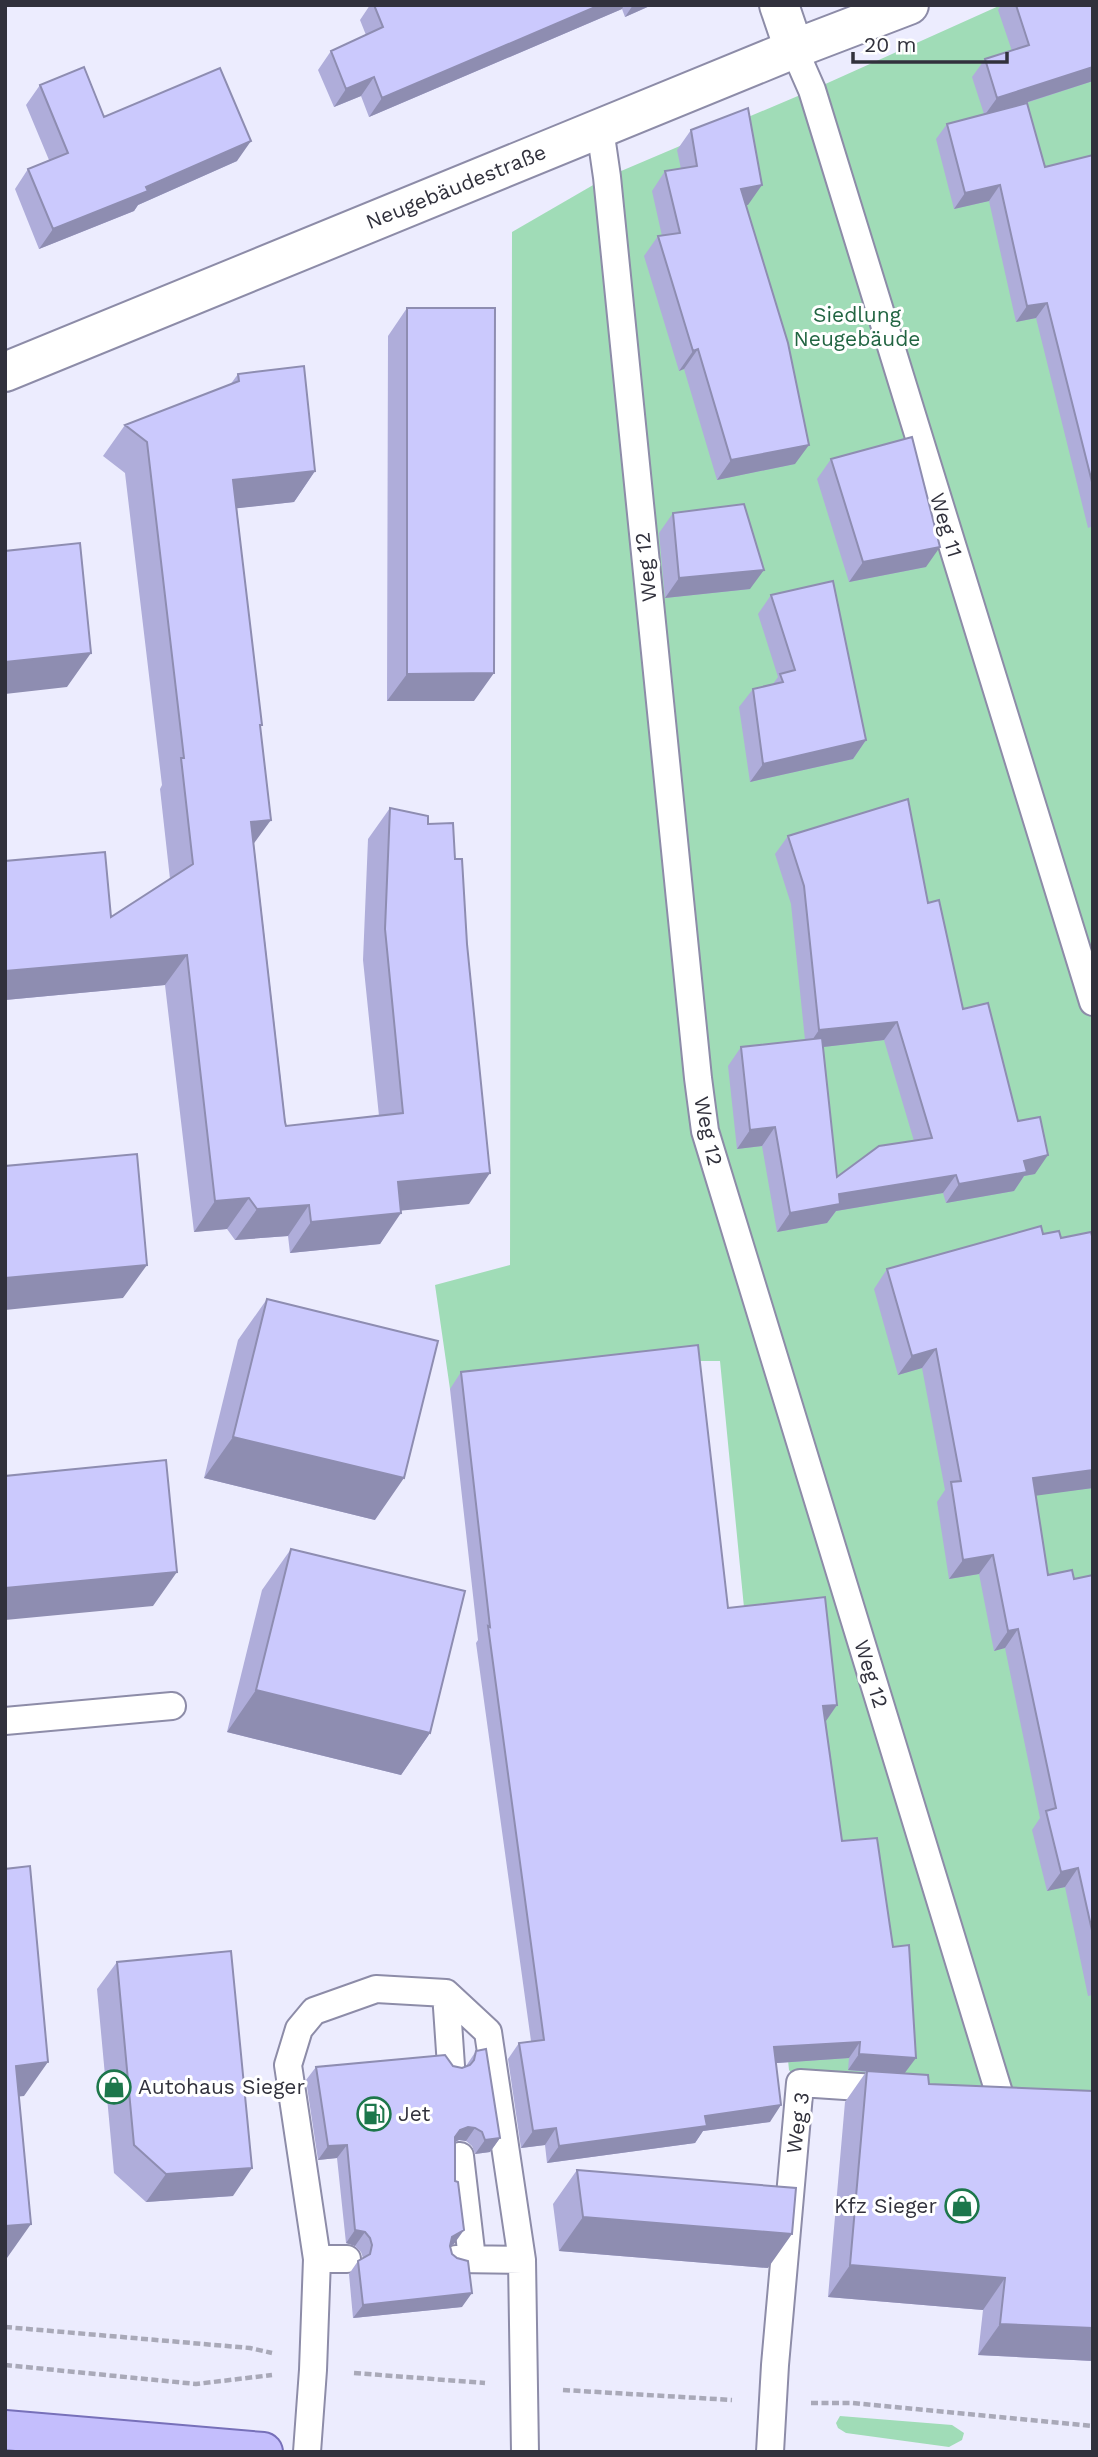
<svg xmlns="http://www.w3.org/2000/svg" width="1098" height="2457" viewBox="0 0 1098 2457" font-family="'Work Sans',sans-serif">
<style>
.green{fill:#a0dcb7}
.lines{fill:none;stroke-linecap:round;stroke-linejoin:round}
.service-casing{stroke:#8d8ca8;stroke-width:30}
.minor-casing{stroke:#8d8ca8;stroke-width:42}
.primary-casing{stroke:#7770b9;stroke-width:42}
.path{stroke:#a9a9b8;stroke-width:4.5;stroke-dasharray:7 3.5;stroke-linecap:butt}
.service{stroke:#fff;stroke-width:26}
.minor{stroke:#fff;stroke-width:38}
.primary{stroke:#c4befd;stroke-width:38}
.wall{fill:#afadda;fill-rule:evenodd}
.shaded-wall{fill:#8e8db1}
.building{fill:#cbc9fd;stroke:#8e8db1;stroke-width:2}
.labels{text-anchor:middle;stroke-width:6;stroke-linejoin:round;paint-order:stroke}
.street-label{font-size:21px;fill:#31313c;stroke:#fff}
.park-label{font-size:21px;fill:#226542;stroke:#fff}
.poi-label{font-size:21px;fill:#31313c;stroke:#fff;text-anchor:start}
</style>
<rect width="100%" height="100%" fill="#ececfe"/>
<path class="green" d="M1001,5h92v2108l-293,-30 -11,-13 -69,-709h-33l-237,28 -15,-104 75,-20 2,-1033 95,-55 205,-87z
M840,2416l112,9 12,8 -2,7 -13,7 -103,-14 -8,-5 -2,-5z"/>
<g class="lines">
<defs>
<path id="service" d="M794,49l18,41 281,912
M600,129l7,48 91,901 7,53 295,965
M5,1721l167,-15
M446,1993l5,73
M460,2156l12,103
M317,2259l-29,-194 11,-36 15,-18 62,-22 70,4 42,39 34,228 3,192
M456,2259l66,1
M307,2452l6,-82 4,-111h30
M770,2452l5,-87 25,-282 90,6"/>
<path id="minor" d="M779,5l15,44
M5,372l789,-323 115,-44"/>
<path id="primary" d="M5,2430l258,22"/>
</defs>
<use href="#service" class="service-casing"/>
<use href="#minor" class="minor-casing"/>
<use href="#primary" class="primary-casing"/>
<path class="path" d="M5,2327l245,21 22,5
M5,2365l191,19 76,-9
M354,2373l131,10
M563,2390l169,10
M811,2403h41l241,23"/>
<use href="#service" class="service"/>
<use href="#minor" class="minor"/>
<use href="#primary" class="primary"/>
</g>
<path class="wall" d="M370,5h282l-27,12 -3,-8 -253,108 -8,-21 -27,11 -16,-37 13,-19 35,-16 -6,-15z
M1001,5h92v76l-73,24 25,62 48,-12v371l-5,2 -52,-210 -20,4 -27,-121 -35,8 -18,-70 11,-15 37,-10 -12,-37 13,-18 27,-8 -14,-41z
M40,85l64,32 133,44 -99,44 -4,6 -95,38 -24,-60 13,-20 21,-9 -23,-55z
M691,130l57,75h-2l49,259 -78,16 -33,-111 -5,2 -35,-115 14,-20h4l-10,-45 13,-20 16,-2 -4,-19z
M407,308l67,393h-87l1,-365z
M238,374l77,97 -21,31 -57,6 23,220 -6,116 32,282 93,-10 -16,-156 5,-121 22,-31 79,396 -68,6 -21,34 -90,9 -2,-17 -53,4 -8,-11 -33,3 -29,-247 -160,15v-139l106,56 59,-38 -10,-90 2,-4 -37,-312 -22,-17 22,-31 105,-40z
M831,459l95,108 -77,15 -32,-103z
M673,513l77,76 -85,9 -6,-65z
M771,595l95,145 -13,19 -103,23 -11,-75 14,-18 20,-5 5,-7 -20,-63z
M788,836l140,67 35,106 55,112 17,53 -11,2 -10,15 -68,12 -3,-10 -107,18 -9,12 -50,9 -15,-86 -25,3 -9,-83 13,-19 64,-7 -14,-136 -16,-50zM884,1040l30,101 -77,36 -14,-130z
M1043,1234l18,4 32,2v248l-58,7 13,80 26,4 19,-4v420l-5,1 -23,-109 -18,4 -15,-61 8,-12 -35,-170 -11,3 -15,-77 -30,5 -12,-77 8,-12 -23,-122 -24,7 -24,-86 13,-20z
M267,1299l108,221 -171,-42 34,-138z
M461,1372l267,236 98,113 16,120 63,232 24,11 164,277 -115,-6 5,-45 -155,-13 17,-195 21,-30 -18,-2 1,-12 -73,5 -6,59 -67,9 -8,12 -148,20 -2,-18 -24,3 -13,-89 11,-16 12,-2 -55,-398 2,-3 -28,-251z
M291,1549l139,184 -29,42 -174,-43 35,-142z
M117,1962l116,234 -87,6 -32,-29 -17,-184z
M476,2051l24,87 -10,14 -15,2 -3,-8 -6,-5 -7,-1 -4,2 -1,102 -4,2 12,61 -109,11 -4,-44 9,-13 5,-3 -2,-6 -6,-6 -9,-3 -9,-85 -19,2 -12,-80 10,-13 137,-1 9,2 4,-2z
M577,2170l191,98 -209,-17 -6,-47z"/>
<path class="shaded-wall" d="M600,5h24l-2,4 -253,108 13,-19z
M633,5h19l-27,12z
M1093,67v14l-109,35 13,-18z
M374,77l-13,19 -27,11 12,-18z
M251,141l-14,20 -99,44 -4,6 -95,38 14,-20z
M762,185l-14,20 -20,3 13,-19z
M1000,185l-11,16 -35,8 11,-16z
M1047,303l-11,15 -20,4 11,-16z
M698,349l-14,20 -5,2 14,-20z
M809,445l-14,19 -78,16 14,-20z
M315,471l-21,31 -82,9 21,-31z
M940,547l-14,20 -77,15 14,-20z
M764,570l-14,19 -85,9 14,-20z
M91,653l-24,34 -62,7v-32z
M494,673l-20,28h-87l20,-27z
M866,740l-13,19 -103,23 13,-18z
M271,820l-22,30 2,-28z
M187,955l-22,30 -160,15v-29z
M897,1022l-13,18 -78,9 13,-19z
M775,1127l-13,19 -25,3 13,-19z
M1048,1155l-13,19 -11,2 -10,15 -68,12 13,-19 65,-23z
M490,1173l-21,31 -92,9 21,-31z
M956,1175l-13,18 -107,18 -9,12 -50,9 13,-19 49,-19z
M249,1198l-22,31 -33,3 21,-31z
M309,1205l-21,31 -53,4 22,-31z
M401,1213l-21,31 -90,9 21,-31z
M147,1265l-24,33 -118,12v-32z
M936,1349l-14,19 -24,7 14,-19z
M233,1437l171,41 -29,42 -171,-42z
M1093,1470v18l-74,10 14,-20z
M993,1555l-14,19 -30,5 14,-19z
M177,1572l-24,34 -148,14v-32z
M1018,1629l-13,19 -11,3 14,-20z
M256,1690l174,43 -29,42 -174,-43z
M837,1705l-11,16 -3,-15z
M1078,1868l-13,19 -18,4 14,-19z
M860,2042l-11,16 -86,6 11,-17z
M859,2054l57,4 -12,16 -56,-4z
M48,2062l-24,34 -19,2 11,-32z
M781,2105l-11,17 -67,9 -8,12 -148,20 12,-17 146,-30z
M468,2127l7,1 -9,13 -7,-1 -9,4 10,-14z
M556,2128l-11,17 -24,3 12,-17z
M500,2138l-10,14 -15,2 10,-14z
M347,2145l-10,13 -19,2 10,-14z
M252,2168l-19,28 -87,6 20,-28z
M583,2217l209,17 -24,34 -209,-17z
M31,2224l-24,34h-2v-32z
M355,2230l10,2 -10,14 -9,-3z
M464,2230l-10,14 -11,6 9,-13z
M850,2265l155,13 -22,32 -155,-13z
M472,2293l-10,14 -109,11 10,-13z
M1000,2324l93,4v33l-115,-6z"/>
<path class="building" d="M374,5h226l-218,93 -8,-21 -28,12 -15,-38 52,-24z
M1016,5h77v62l-96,31 -12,-39 44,-14z
M84,67l20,50 116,-49 31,73 -105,46 2,4 -95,38 -25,-60 40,-16 -28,-68z
M1027,103l18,64 48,-12v331l-46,-183 -20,3 -27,-121 -35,8 -18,-69z
M748,108l14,77 -21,4 47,154 21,102 -78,15 -33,-111 -5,2 -35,-115 22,-3 -15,-62 32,-5 -6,-36z
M407,308h88l-1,365 -87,1z
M304,366l11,105 -82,9 29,245h-2l11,95 -20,2 34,300 1,4 117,-13 -18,-184 5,-121 38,8v8l25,-1 2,36h7l5,85 23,229 -92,9 3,31 -90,9 -2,-17 -52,4 -8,-11 -34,3 -28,-246 -182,16v-110l100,-9 6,65 82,-53 -12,-106h3l-37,-316 -22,-17 114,-44 -1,-7z
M912,437l28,110 -77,15 -32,-103z
M744,504l20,66 -85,8 -6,-65z
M80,543l11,110 -86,9v-111z
M833,581l33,159 -103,24 -10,-75 30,-7 -3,-8 15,-4 -24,-75z
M908,799l20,104 11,-3 24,109 25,-6 30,118 22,-4 8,38 -24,6 3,11 -68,12 -3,-9 -117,19 1,10 -50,9 -15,-86 -25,3 -9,-83 81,-9 15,139 42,-31 53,-8 -35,-116 -78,8 -15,-144 -16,-50z
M137,1154l10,111 -142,13v-112z
M1041,1226l2,8 16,-3 2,7 30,-6 2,8v230l-60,8 15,97 24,-5 2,9 19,-4v360l-15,-67 -17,4 -15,-61 10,-3 -38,-179 -10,2 -15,-76 -30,5 -12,-78 10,-1 -25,-132 -24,7 -25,-87z
M267,1299l171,42 -34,137 -171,-41z
M698,1345l30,263 97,-11 12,108 -14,1 19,135 35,-3 16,109 16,-2 7,113 -57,-4 1,-12 -86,5 7,58 -76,11 2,10 -148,20 -3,-18 -23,3 -14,-88 25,-3 -56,-414 2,1 -29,-255z
M166,1460l11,112 -172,16v-112z
M291,1549l174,42 -35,142 -174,-43z
M30,1866l18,196 -32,4 15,158 -26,2v-357z
M231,1951l21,217 -86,6 -32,-29 -17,-183z
M486,2049l14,89 -15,2 -3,-8 -7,-4 -7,-1 -8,3 -5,7v44l3,1 6,48 -12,7 -2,9 2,8 5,4 11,3 4,32 -109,12 -5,-44 12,-7 2,-9 -2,-7 -5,-6 -10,-2 -8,-85 -19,1 -12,-79 129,-12 8,11 9,2 8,-3 4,-5 2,-9z
M867,2071l61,4 1,9 164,7v237l-93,-4 5,-46 -155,-13z
M577,2170l219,18 -4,46 -209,-17z"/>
<defs>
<symbol id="shop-ring" viewBox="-11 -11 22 22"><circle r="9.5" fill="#fff" stroke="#1d774b" stroke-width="1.5"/><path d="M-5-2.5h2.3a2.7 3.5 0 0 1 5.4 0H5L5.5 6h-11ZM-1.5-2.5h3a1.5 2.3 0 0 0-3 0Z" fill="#1d774b"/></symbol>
<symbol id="fuel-ring" viewBox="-11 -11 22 22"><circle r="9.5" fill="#fff" stroke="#1d774b" stroke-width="1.5"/><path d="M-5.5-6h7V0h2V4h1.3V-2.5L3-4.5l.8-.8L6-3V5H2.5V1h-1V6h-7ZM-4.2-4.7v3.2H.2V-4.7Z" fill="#1d774b"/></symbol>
</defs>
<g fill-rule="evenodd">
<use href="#shop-ring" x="95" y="2068" width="38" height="38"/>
<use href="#fuel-ring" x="355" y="2095" width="38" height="38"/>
<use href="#shop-ring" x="943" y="2187" width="38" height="38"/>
</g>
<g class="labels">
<g class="street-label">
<text transform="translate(456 187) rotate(-22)" y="7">Neugebäudestraße</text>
<text transform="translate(946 525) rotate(73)" y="7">Weg 11</text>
<text transform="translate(646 567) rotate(-96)" y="7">Weg 12</text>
<text transform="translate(708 1131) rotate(78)" y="7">Weg 12</text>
<text transform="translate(871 1674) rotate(73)" y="7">Weg 12</text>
<text transform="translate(798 2123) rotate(-82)" y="7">Weg 3</text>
</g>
<g class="park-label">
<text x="857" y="322">Siedlung<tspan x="857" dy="24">Neugebäude</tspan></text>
</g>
<g class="poi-label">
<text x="138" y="2094">Autohaus Sieger</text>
<text x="398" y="2121">Jet</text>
<text x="937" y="2213" text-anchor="end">Kfz Sieger</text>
</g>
</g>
<rect width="1098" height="2457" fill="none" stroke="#31313c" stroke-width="14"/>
<path d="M853 52v10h154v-10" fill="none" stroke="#31313c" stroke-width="3.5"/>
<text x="864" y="52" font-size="21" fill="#31313c" stroke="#ffffff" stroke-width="5" paint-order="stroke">20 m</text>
</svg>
